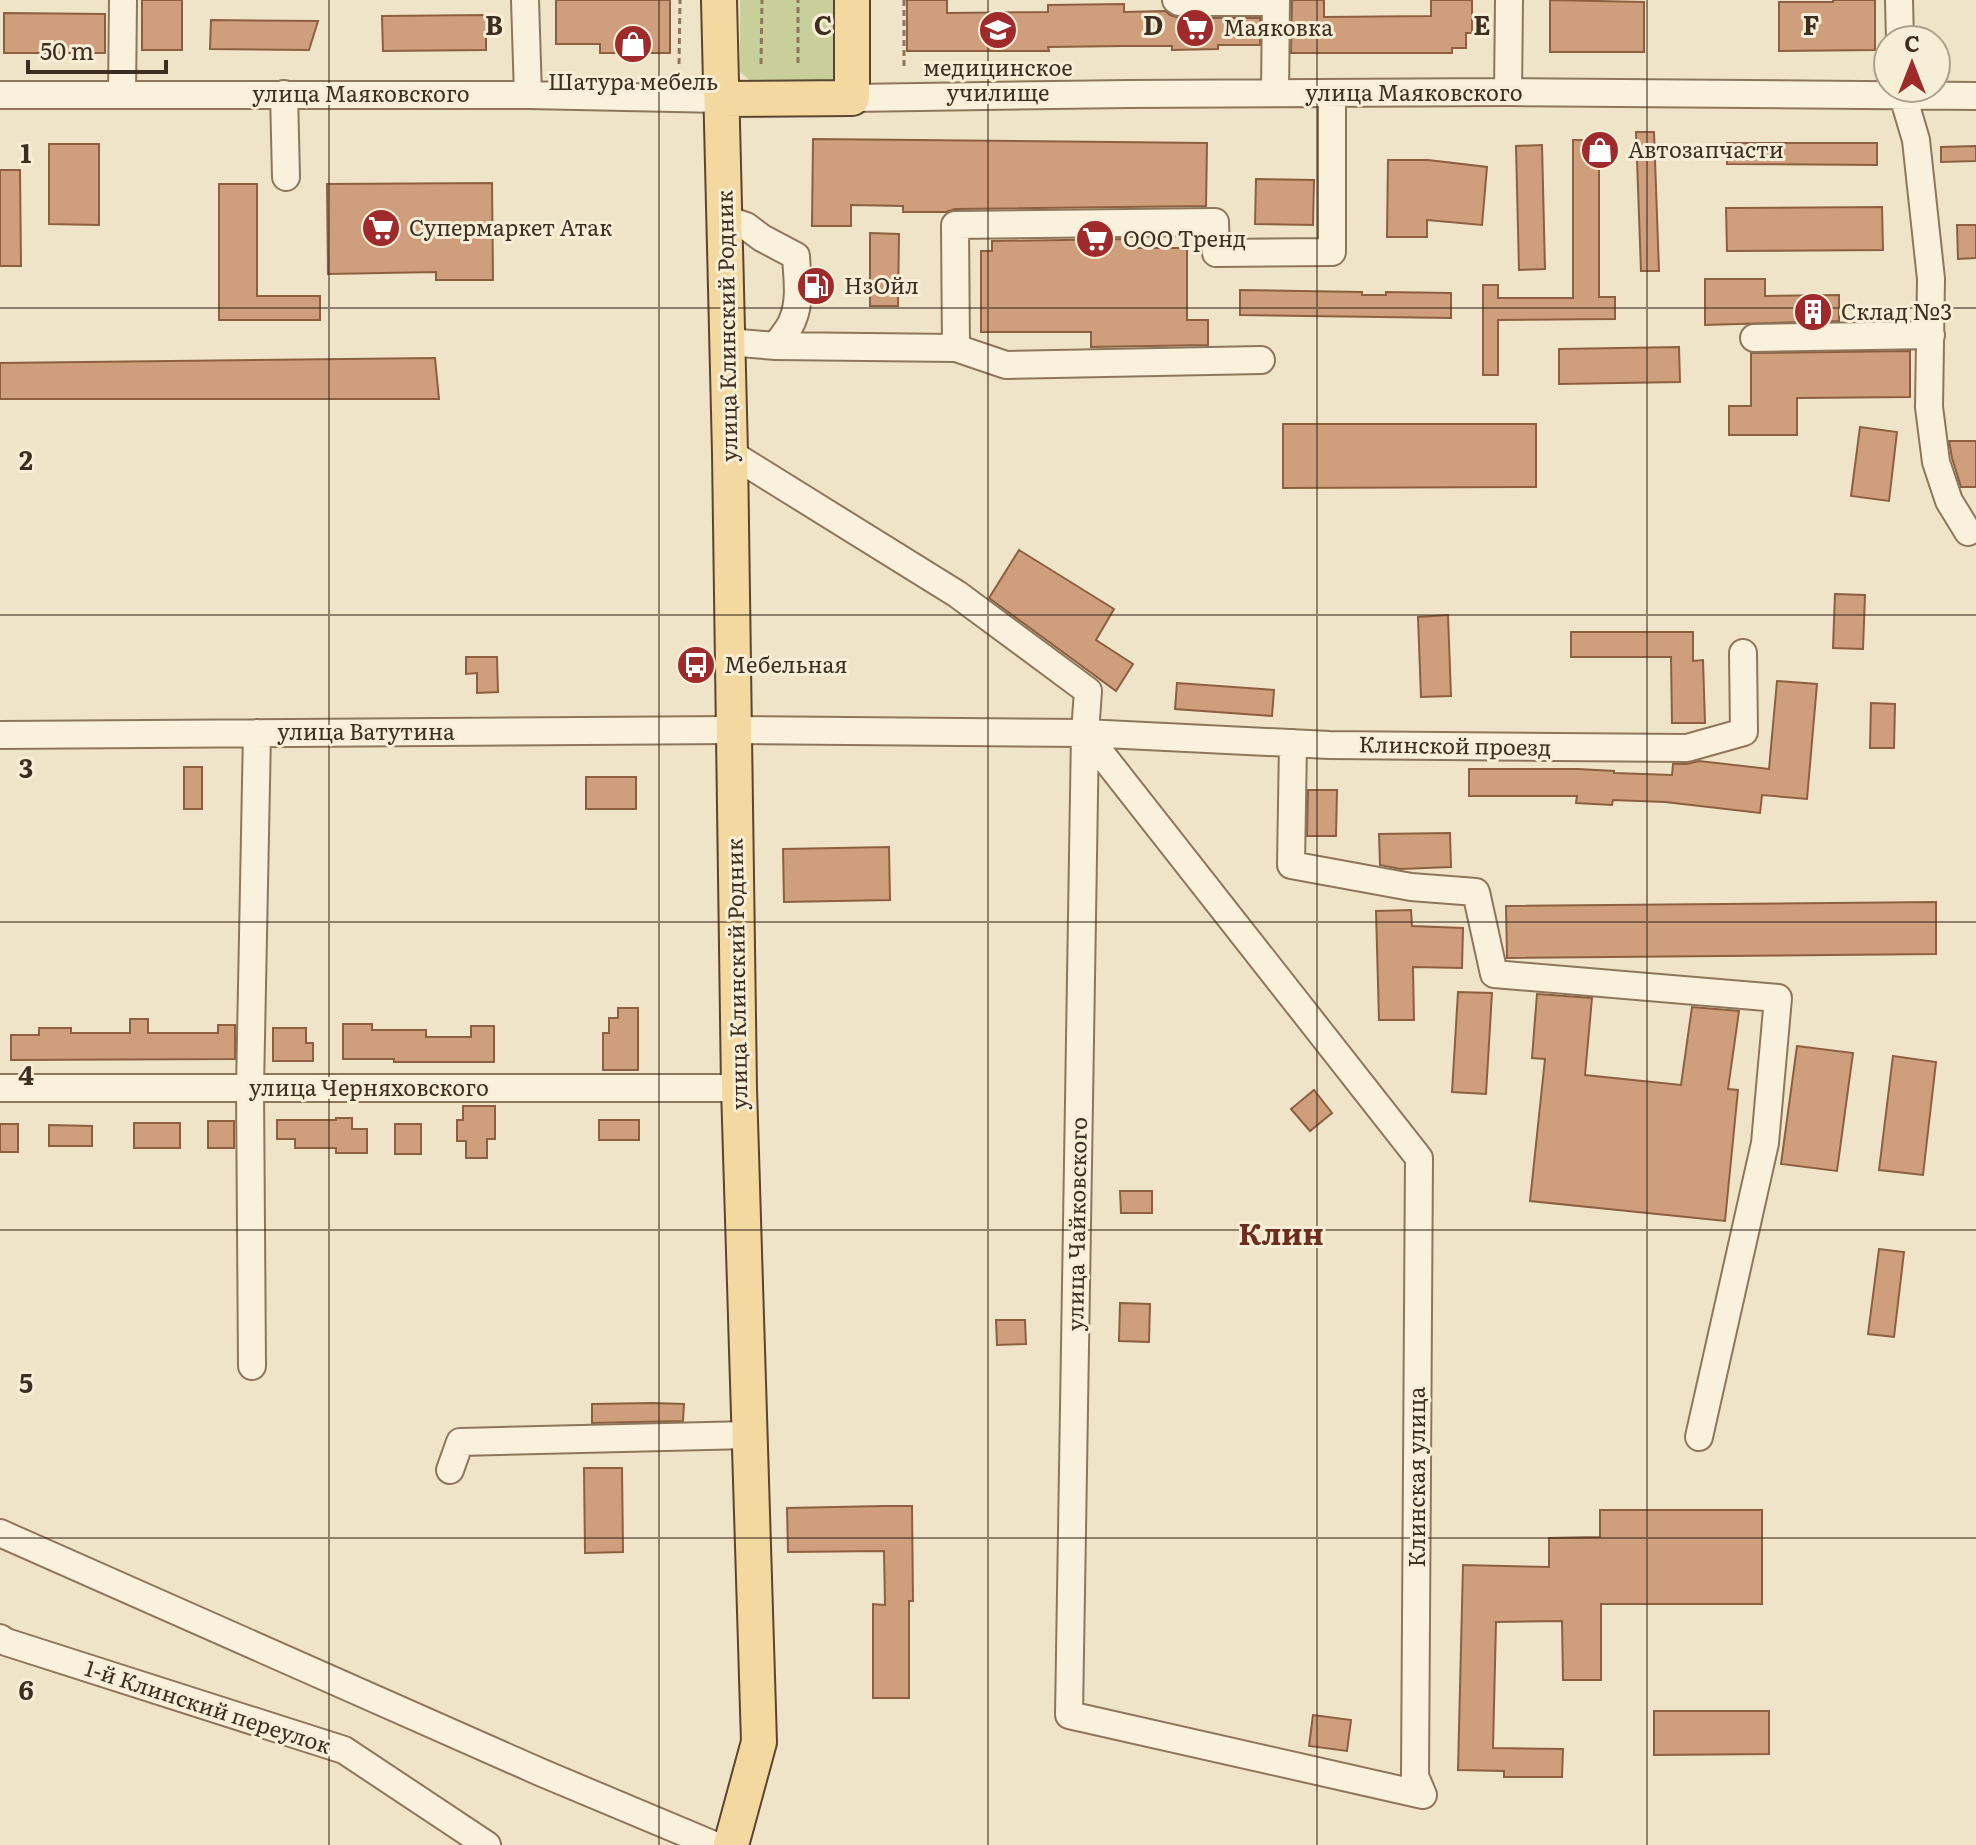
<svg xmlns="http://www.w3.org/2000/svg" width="1976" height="1845" viewBox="0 0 1976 1845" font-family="Literata,serif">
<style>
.green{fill:#c9cf9b}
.building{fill:#cf9f7d;stroke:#8d5f41;stroke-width:2}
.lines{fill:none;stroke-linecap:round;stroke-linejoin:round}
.minor-casing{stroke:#8d765c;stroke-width:30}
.major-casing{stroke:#5b4430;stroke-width:38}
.path{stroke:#8d765c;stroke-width:3;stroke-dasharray:6 4;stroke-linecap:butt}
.minor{stroke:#faf1dc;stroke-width:26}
.major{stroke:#f3d9a0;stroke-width:34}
.grid{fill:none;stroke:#3d2e20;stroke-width:2;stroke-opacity:0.55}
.labels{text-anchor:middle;stroke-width:6;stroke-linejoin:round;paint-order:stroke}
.poi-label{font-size:22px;fill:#3d2e20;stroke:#f7eed8;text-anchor:start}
.street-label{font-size:22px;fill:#3d2e20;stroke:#f7eed8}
.district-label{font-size:30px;font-weight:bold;fill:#6b2e1e;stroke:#f7eed8}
.grid-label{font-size:26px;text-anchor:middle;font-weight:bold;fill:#3d2e20;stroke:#f7eed8;stroke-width:6;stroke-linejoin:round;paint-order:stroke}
</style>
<rect width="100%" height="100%" fill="#f0e4c8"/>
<path class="green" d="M740,0h98l-1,76 -10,12 -66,1 -21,-17z"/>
<path class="building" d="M142,0h40v50h-40z
M556,0h114v53h-70v-9h-44z
M907,0h40v13l101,-1v-7l76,-1v8l41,-1 5,4 9,3h81v27h-42v4l-46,1v-4h-48l-76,1 1,4h-142z
M1292,0h32v17l107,-1v-16h41v33h-6v15h-14v5h-161z
M1550,0l94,2v50h-94z
M1833,0h42v50l-96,1v-49h54z
M4,13l101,1v39h-101z
M486,15v35l-103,1 -1,-35z
M211,20l107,1 -9,29 -99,-1z
M1636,132h18l5,139h-18z
M813,139l394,4 -1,63 -251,3 -9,3h-43v-6l-52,-1v21h-39z
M1573,140h26v157h16v22l-117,1v55h-15v-90h15v13h75z
M1727,143h150v22l-150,-1z
M49,144h50v81l-50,-1z
M1542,145l3,124 -26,1 -3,-124z
M1976,146v15l-35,1v-15z
M1388,160h40l59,7 -5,58 -55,-5v17h-40z
M0,170h20l1,96h-21z
M1256,179l58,1 -1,45 -58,-1z
M492,183l1,97h-57v-8l-108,2 -1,-90z
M219,184h38v112h63v24h-101z
M1882,207l1,43 -156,1 -1,-43z
M1957,225h19v33l-18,1z
M870,233l29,1 -1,72h-28z
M1128,239v9h59v72h21v25l-117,2v-15h-110v-81h11v-10z
M829,275l1,22 -16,1 -1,-22z
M1705,279h60v17l74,-1v26l-134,4z
M1240,290l122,2v3h24v-3l65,1v25l-211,-3z
M1679,347l1,35 -121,2v-35z
M1910,351v46l-113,1v37h-68v-29h22v-53z
M435,358l4,41h-439v-36z
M1283,424h253v63l-253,1z
M1860,427l37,5 -8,69 -38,-5z
M1949,441h27v46h-15l-9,-29z
M1019,550l95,59 -18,31 37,24 -17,27 -127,-93z
M1835,594l30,1 -2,54 -30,-1z
M1448,615l3,81 -30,1 -3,-80z
M1571,632h122v29l10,-1 2,63h-33l-1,-66h-100z
M466,657h31l1,35 -21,1v-20l-11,1z
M1777,681l40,3 -10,115 -45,-4 -2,18 -95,-11 -52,-2 -1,5 -36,-2 1,-7h-108v-27h109l36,2v2l58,2 1,-11h14l12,-3 70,8z
M1177,683l97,7 -2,26 -97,-7z
M1871,703l24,1 -1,44h-24z
M184,767h18v42h-18z
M586,777h50v32h-50z
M1308,790h29l-1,46h-29z
M1450,833l1,34 -51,2 -20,-4 -1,-31z
M889,847l1,53 -106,2 -1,-53z
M1936,902v52l-429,4 -1,-52z
M1411,910l1,16 51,2 -1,40 -49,-1 1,53h-35l-3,-109z
M1458,992l34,1 -6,101 -34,-2z
M1537,994l55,4 -7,77 96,10 11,-78 47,4 -11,78 10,1 -13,131 -195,-20 15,-142 -13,-1z
M618,1008h20v62h-35v-37h6v-15h9z
M130,1019h18v14h70v-8h17v34l-224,1v-25h28v-7h32v5h59z
M343,1024h29v6h54v7h45v-11h23v36h-100v-3h-51z
M273,1028h33v15h7v18h-40z
M1797,1046l56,7 -16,118 -56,-7z
M1893,1056l43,6 -13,113 -44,-5z
M1314,1090l18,23 -22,18 -19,-22z
M463,1106h32v33h-8v19h-21v-17h-9v-21h6z
M336,1118h16v11h15v24h-31v-5h-41v-9h-18v-19h59z
M599,1120h40v20h-40z
M208,1121h26v27h-26z
M134,1123h46v25h-46z
M0,1124h18v28h-18z
M395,1124h26v30h-26z
M49,1125l43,1v20h-43z
M1120,1191h32v22h-31z
M1879,1249l25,3 -10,85 -26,-3z
M1120,1303l30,1 -1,38 -30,-1z
M996,1320h29l1,24 -29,1z
M653,1403l31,1 -1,17 -91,2v-19z
M584,1468h38l1,84 -38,1z
M884,1506h28l1,95h-4v97h-36v-94l12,1 -1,-54 -96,1 -1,-44z
M1600,1510h162v94h-161v76h-38l-1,-59 -66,1 -3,126 70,1 -1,28h-58v-6l-46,-1 5,-205 86,2v-29l51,-1z
M1654,1711h115v43l-115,1z
M1313,1715l38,5 -4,31 -38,-5z"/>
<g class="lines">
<defs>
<path id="minor" d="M525,0l3,95
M1176,0l3,2h97
M1899,0l1,40
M1902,88l1,8 13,44 15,139 -2,128 7,55 13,39 19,31
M1508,92l1,-92
M1275,93l1,-93
M284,94l2,83
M0,95h528l194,4
M122,95l1,-95
M852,98l276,-4 380,-2 468,4
M725,219l21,7 16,12 34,18c1,21 5,43 -3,63 -3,10 -12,18 -17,27l-48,-4
M1754,338l177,-3
M776,346l180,2 -1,-123 260,-3 1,31 116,-1v-159
M956,348l50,17 255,-5
M730,453l227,141 131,97 -3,42 -16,982 354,80
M1085,733l334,425 -4,618 8,19
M0,735l732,-5 353,3 244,12 358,3 57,-16 -1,-79
M1293,743l-2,122 120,22 65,5 18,82 284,24 -13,145 -66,294
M0,1088h739
M252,1366l-2,-278 7,-355
M450,1470l10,-28 289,-7
M0,1533l540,239 174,73
M0,1638l6,4 338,108 143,95"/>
<path id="major" d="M719,0l11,453 9,635 20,654 -28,103
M722,99l130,-1v-98"/>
</defs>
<use href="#minor" class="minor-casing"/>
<use href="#major" class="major-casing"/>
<path class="path" d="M904,0v67
M798,63v-63
M679,64l1,-64
M761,64l1,-64"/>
<use href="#minor" class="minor"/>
<use href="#major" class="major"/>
</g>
<path class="grid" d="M329,0v1845M659,0v1845M988,0v1845M1317,0v1845M1647,0v1845M0,308h1976M0,615h1976M0,922h1976M0,1230h1976M0,1538h1976"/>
<defs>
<symbol id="supermarket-disc" viewBox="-11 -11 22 22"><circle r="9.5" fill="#9e2a2b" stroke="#f7eed8"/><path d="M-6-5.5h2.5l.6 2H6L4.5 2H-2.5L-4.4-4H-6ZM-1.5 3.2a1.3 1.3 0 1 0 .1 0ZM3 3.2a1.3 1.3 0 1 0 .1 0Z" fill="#fff"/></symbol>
<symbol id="university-disc" viewBox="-11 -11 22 22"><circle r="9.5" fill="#9e2a2b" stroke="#f7eed8"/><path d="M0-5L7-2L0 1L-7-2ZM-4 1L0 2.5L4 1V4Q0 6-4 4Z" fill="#fff"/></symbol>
<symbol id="shop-disc" viewBox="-11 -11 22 22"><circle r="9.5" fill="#9e2a2b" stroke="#f7eed8"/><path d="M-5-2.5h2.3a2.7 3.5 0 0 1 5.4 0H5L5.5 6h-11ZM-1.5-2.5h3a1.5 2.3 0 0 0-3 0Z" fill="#fff"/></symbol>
<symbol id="fuel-disc" viewBox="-11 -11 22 22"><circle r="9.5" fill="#9e2a2b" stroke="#f7eed8"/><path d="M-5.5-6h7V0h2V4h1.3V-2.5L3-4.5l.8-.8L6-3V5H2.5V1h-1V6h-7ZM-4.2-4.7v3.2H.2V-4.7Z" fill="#fff"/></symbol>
<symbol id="building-disc" viewBox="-11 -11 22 22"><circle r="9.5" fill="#9e2a2b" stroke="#f7eed8"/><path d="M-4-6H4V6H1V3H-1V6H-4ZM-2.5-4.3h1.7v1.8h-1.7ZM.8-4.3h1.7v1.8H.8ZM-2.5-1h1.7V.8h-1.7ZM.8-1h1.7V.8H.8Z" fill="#fff"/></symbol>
<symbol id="bus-disc" viewBox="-11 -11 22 22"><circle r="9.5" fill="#9e2a2b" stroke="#f7eed8"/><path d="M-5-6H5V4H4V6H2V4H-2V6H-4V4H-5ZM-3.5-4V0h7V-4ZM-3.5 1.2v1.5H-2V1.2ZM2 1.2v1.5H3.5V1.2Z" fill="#fff"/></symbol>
</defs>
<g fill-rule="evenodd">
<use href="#supermarket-disc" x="1173" y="6" width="44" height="44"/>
<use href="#university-disc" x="976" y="8" width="44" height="44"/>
<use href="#shop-disc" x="611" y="22" width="44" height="44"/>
<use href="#shop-disc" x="1578" y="128" width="44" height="44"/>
<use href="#supermarket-disc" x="359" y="206" width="44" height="44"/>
<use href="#supermarket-disc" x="1073" y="217" width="44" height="44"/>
<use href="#fuel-disc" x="794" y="264" width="44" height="44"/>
<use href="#building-disc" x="1791" y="290" width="44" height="44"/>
<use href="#bus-disc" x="674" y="643" width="44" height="44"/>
</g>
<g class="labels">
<g class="poi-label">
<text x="1223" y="36">Маяковка</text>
<text x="998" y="76" text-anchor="middle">медицинское<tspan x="998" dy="25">училище</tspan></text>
<text x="633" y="90" text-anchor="middle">Шатура мебель</text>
<text x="1628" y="158">Автозапчасти</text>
<text x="409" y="236">Супермаркет Атак</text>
<text x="1123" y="247">ООО Тренд</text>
<text x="844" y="294">НзОйл</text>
<text x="1841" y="320">Склад №3</text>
<text x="724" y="673">Мебельная</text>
</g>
<g class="street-label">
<text x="1414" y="101">улица Маяковского</text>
<text x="361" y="102">улица Маяковского</text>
<text transform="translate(727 326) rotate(-91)" y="8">улица Клинский Родник</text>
<text x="366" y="740">улица Ватутина</text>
<text transform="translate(1455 746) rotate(1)" y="8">Клинской проезд</text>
<text transform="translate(737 974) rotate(-91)" y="8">улица Клинский Родник</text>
<text x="369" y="1096">улица Черняховского</text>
<text transform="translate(1077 1224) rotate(-89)" y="8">улица Чайковского</text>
<text transform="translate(1417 1477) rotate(-90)" y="8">Клинская улица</text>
<text transform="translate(208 1707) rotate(18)" y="8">1-й Клинский переулок</text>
</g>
<g class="district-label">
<text x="1281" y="1245">Клин</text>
</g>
</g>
<g class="grid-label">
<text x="494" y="35">B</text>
<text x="823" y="35">C</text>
<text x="1153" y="35">D</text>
<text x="1482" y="35">E</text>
<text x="1811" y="35">F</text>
<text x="26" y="163">1</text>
<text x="26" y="470">2</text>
<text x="26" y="778">3</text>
<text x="26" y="1085">4</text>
<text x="26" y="1393">5</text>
<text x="26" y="1700">6</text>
</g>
<g transform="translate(1912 64)"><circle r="38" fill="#f7eed8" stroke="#ada18e" stroke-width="2"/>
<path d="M0-6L14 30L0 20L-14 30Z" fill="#9e2a2b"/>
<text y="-12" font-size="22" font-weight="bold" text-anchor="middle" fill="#3d2e20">С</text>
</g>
<path d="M28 60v12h138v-12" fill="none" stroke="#3d2e20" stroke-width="4"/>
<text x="40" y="60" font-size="24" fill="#3d2e20" stroke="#f7eed8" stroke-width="6" paint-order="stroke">50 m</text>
</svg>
